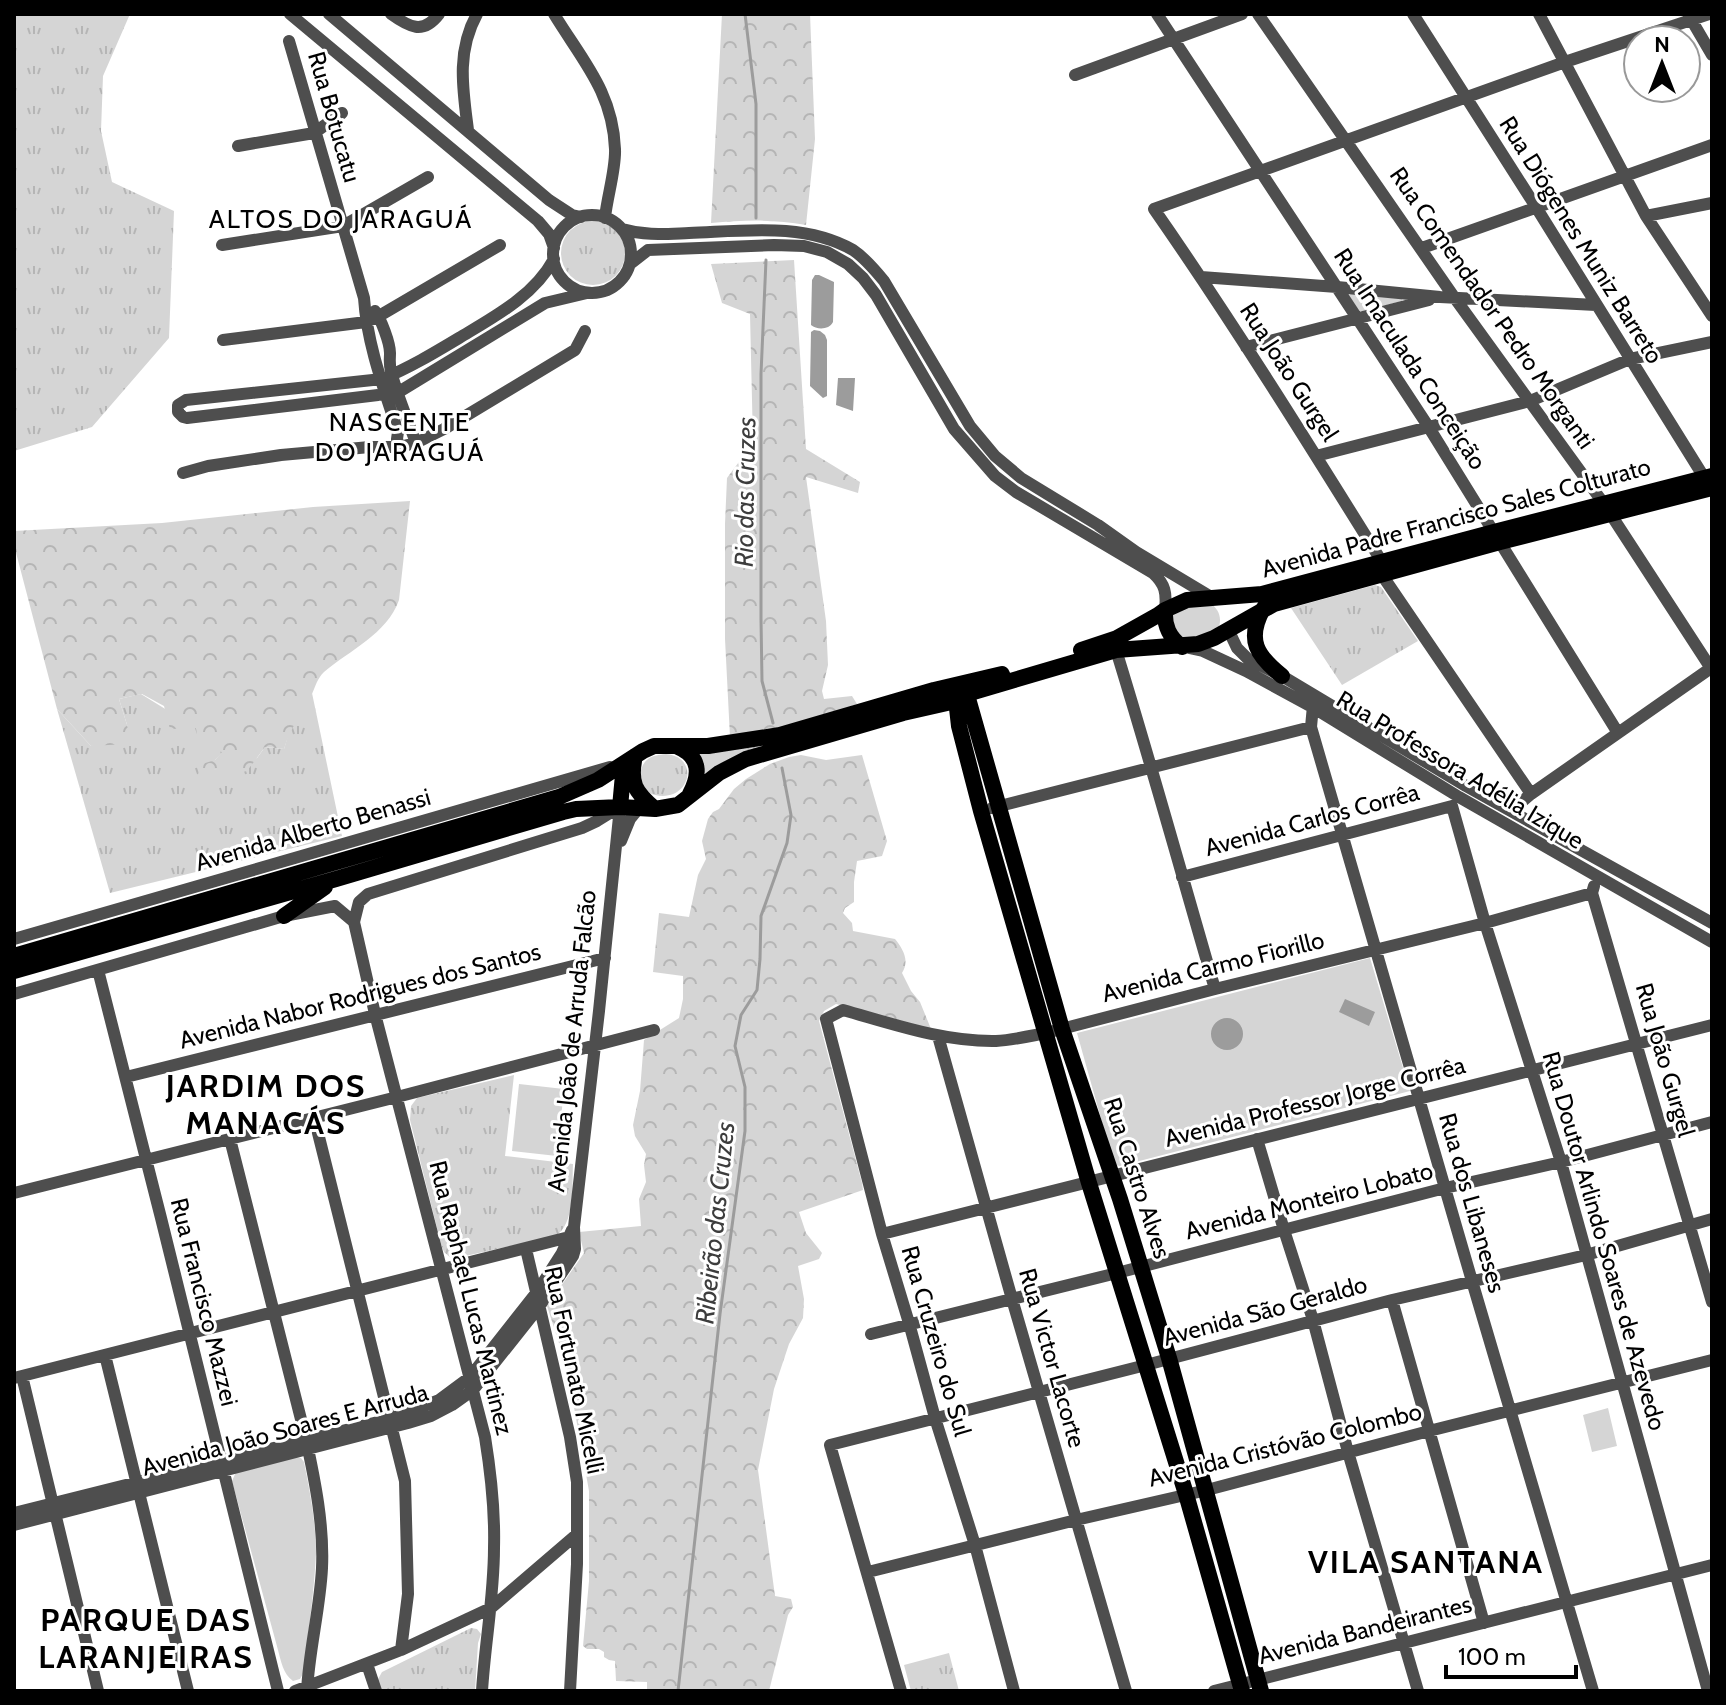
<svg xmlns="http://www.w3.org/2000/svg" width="1726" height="1705" viewBox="0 0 1726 1705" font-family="Cabin,sans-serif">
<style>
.grass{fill:url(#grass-tufts)}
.forest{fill:url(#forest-crowns)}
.park{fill:#d5d5d5}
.water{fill:#9c9c9c}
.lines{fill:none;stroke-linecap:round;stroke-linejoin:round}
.stream{stroke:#9c9c9c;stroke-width:3}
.minor{stroke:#4e4e4e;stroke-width:12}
.major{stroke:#000;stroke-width:16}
.labels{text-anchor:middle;stroke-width:6;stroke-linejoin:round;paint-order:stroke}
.street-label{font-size:24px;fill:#000;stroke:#fff}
.neighbourhood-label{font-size:26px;letter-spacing:2px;fill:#000;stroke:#fff}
.water-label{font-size:26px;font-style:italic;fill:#3d3d3d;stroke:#fff}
.district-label{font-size:32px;font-weight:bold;letter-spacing:2px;fill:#000;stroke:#fff}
</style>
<defs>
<pattern id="grass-tufts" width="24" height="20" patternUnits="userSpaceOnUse" patternTransform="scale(2)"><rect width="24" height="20" fill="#d5d5d5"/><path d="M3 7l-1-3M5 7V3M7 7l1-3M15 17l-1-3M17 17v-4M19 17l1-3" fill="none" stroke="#b5b5b5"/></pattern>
<pattern id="forest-crowns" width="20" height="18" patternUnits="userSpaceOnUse" patternTransform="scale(2)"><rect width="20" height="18" fill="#d5d5d5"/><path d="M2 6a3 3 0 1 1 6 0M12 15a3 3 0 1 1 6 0" fill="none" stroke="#b5b5b5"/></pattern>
</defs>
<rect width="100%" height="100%" fill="#fff"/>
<path class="grass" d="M14,14h116l-27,62 -2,55 11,51 62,29 -5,127 -77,89 -78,24z
M561 253a32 32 0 1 1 64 0a32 32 0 1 1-64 0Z
M1375,585l6,2 37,54 -76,44 -51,-77z
M312,693l30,143 -232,57 -53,-184 34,37 37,-18 -9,-29 22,-5 55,34 27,24 -8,8 -2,10 44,-12 8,-11 19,2 5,-17z
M902,704l-197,72 -2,-14 -5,-12z
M666,754c35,3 24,49 -11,41 -15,-3 -20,-26 -7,-36 5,-4 11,-4 18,-5z
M514,1075l-9,81 68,8c-1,20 2,62 -18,72l-103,23 -8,-7 -3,-8 -31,-124 1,-14 6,-8z
M471,1628l6,1 4,5 -3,9 -3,48h-95l-3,-10 5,-9z
M949,1653l10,38h-48l-7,-26z"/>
<path class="forest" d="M722,14h88l5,125 -9,86c-32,-6 -62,-5 -95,-2z
M794,260l12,189 54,33 -2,11 -52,-16 20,144 2,44 -6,26 2,8 28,-3 5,8 -52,19 -75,14 -5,-98v-115l2,-46 26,-35 -3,-129 -28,-11 -11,-39z
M410,501l-11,99c-12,34 -49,50 -75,72 -7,7 -8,13 -12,22 -10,20 -21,32 -28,55l-19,-2 -18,24 -22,5 -4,-7 -7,1 -7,11 -10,-4 5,-13 13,-4 7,-8 -23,-4 -3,-20 -26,1 -6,-23 -22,-12 -23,5 9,29 -2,16 -35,2 -34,-37 -43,-164v-14l148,-8 151,-16z
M801,755l25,5 36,-5 25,86 -5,15 -25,5 -3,21v20l-9,6 -2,5 9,10 1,8 42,8c8,10 15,22 7,34l9,18 9,11 11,27 -95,-25 -12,7 -5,10 43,162 1,7 -64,22 7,21 16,20 -3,6 -21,7 6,33 -1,19 -14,26 -15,45 -16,81 17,126 16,3 2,8 -5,8 -19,76h-122v-9l-31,-1 -1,-20 -6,-1 -5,-3v-5l-5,-3h-12l-4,-3 6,-65v-90l-22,-123 -20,-62 37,-53 -5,-21 62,-6 -2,-27 7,-17 -2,-17 2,-11 -11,-18 -2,-11 7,-34 4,-51 35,-22 4,-19v-23l-30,-4 6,-59 30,4 9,-42 8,-16 -4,-18 6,-22 5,-7 6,-3 15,-20 12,-10 24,-15 19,-7z"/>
<path class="park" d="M1352,293l50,6v2l-39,10h-4l-11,-15z
M1209,602c11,8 14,17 8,30l-37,9 -9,-22c7,-15 24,-15 38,-17z
M1370,958l40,133 -290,75 -6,-1 -37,-132z
M519,1084l45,5 -7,67 -45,-5z
M1608,1408l9,38 -25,6 -9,-37z
M295,1457l6,1 3,4c6,30 12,61 12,92 -2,40 -8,79 -12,118l-4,7 -7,2c-10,-7 -12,-20 -15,-31l-46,-169 4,-9z"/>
<path class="water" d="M815,275h4l15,7 -1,40c-4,8 -16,8 -22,3l1,-45z
M814,330l6,1 5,4 2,5v56l-4,2 -13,-12 1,-54z
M838,378h17l-2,33 -17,-6z
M1345,999l30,13 -6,14 -30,-14z
M1211 1034a16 16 0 1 1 32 0a16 16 0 1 1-32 0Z"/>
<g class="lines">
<path class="stream" d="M745,14l11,90v114
M766,260l-5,114v245l1,62 11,42
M678,1691l42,-377 25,-183v-44l-10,-41 6,-31 16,-25 3,-31 1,-43 26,-73 4,-28 -9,-47"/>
<path class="minor" d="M290,14l248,207 11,13 5,14
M329,14l220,186 23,15 9,2
M391,14c18,13 32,21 48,0
M554,14c28,46 59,78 61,135 1,20 -8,48 -10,69
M1157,14l271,412 190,307
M1258,14l196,283 150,207 108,166
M1413,14l123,193 171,275
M1539,14l107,202 66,100
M1688,14l24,41
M289,41l75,257c3,46 20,91 34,134l-1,7 2,8
M1075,75l167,-61
M468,130c-5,-40 -12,-78 9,-116
M238,146l76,-13 28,-20
M553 254a39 39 0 1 1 78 0a39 39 0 1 1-78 0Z
M1646,216l66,-13
M622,229c24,7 42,5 67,4 54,-2 115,-11 164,17 12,8 22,20 31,31l86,145 25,30 26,22 77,47 38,27 75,45
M222,245l121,-19 85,-49
M1422,248l290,-103
M554,259c-20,37 -60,58 -95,79 -25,15 -50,30 -77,41l-196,21 -8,5v7l5,5 4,1 191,-23 24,-5 143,-87 42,-10
M630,264l18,-14 126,-5 30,1 23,6 21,12 15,14 13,17 78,134 41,47 21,16 137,81c12,11 14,20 12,37
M1201,277l136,10 103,10 156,8
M375,311c6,8 15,32 15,42 0,6 -1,11 1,18 6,25 17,49 25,72
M223,340l143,-18 13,-6 121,-71
M1246,347l183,-47
M1316,456l214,-55 100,-42 82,-17
M183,473l25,-7 73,-11 89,-8h29l17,-4 28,-14 131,-79 10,-19
M1382,562c-74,-119 -148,-238 -228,-353l411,-147 144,-48
M1382,575l149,219
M1228,629l9,19 11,11 34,17 184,110 246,137
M1189,648l14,3 43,20 66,36 147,90 253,145
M1116,650c35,113 66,226 99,339
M1314,695l-3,32 161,554 121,410
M1452,806l33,117 76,239 147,529
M992,808l319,-81
M1512,810l19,-16 180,-126
M621,841l9,-22 9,-11
M1182,877l270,-71
M1594,886l-2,7 120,409
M14,939l596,-172
M98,970l63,248 117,473
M14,994l270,-78 51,-10 19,16
M938,1036l74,263 114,392
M126,1077l479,-119
M314,1117l91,364 3,113 -7,56
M230,1139l76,300c9,42 18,86 16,129 -2,41 -13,82 -15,123
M1257,1139l27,91 29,90 35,132 70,239
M14,1193l383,-96 257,-67
M882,1234l830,-209
M526,1249l44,188 7,45v82l-7,127
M1392,1300l92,323
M871,1334l246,-61 328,-85 116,-26 151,-40
M105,1355l83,336
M22,1376l76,315
M14,1378l559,-142
M14,1513l376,-94 49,-19 31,-23 67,-85 25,-39 10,-23
M14,1525l394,-102 23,-7 21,-11 21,-15 66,-83 34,-51 2,-7 -1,-22 25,-216 21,-204
M868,1572l208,-52 131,-30 222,-59 283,-71
M367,1664l9,27
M295,1691l106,-41 90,-42 85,-73
M482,1691c3,-48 12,-95 12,-143 1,-37 -3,-74 -9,-111l-110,-423 -21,-92 5,-20 9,-8 214,-66 15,-7 21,-13
M901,1691l-71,-246 316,-80 246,-65 194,-45 126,-36
M1014,1691l-39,-146 -40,-127 -26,-95 -27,-89 -56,-215 17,-9c50,14 101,32 153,31 17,-1 34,-5 50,-8l169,-44 270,-66 107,-30
M1214,1691l498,-126"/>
<path class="major" d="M1263,609c-17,31 -6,47 19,67
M1165,610c-1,16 4,27 17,37
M1081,650l36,-12 41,-23 7,-5 22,-10 75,-6 232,-62 218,-56
M962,689l5,6 95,334 58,170 49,159 92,333
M955,690l4,36 22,85 108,372 97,311 56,197
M678,747c23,10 22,28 12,47
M635,756c-6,27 0,36 20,53
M620,807l4,-43
M284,916l41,-29
M14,956l545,-159 39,-17 45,-29 11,-5h54l72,-11 154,-45 68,-16
M14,971l322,-92 227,-67 13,-3 44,-2 35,2 23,-4 41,-32 27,-14 157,-46 53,-12 14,-8 146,-43 82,-6 16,-6 60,-34 226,-62 212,-54"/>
</g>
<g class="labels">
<g class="street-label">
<text transform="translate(334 117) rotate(74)" y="8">Rua Botucatu</text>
<text transform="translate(1581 240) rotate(58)" y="8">Rua Diógenes Muniz Barreto</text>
<text transform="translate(1492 308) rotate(55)" y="8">Rua Comendador Pedro Morganti</text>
<text transform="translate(1410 359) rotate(57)" y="8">Rua Imaculada Conceição</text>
<text transform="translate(1289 372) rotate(57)" y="8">Rua João Gurgel</text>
<text transform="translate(1456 518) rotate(-15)" y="8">Avenida Padre Francisco Sales Colturato</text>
<text transform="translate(1460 770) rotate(31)" y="8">Rua Professora Adélia Izique</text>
<text transform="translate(1312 820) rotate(-15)" y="8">Avenida Carlos Corrêa</text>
<text transform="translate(313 830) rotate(-16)" y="8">Avenida Alberto Benassi</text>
<text transform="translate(1213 967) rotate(-14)" y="8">Avenida Carmo Fiorillo</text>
<text transform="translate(360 996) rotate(-14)" y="8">Avenida Nabor Rodrigues dos Santos</text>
<text transform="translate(572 1041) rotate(-84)" y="8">Avenida João de Arruda Falcão</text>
<text transform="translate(1665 1060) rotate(74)" y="8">Rua João Gurgel</text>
<text transform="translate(1315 1102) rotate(-14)" y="8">Avenida Professor Jorge Corrêa</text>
<text transform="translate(1137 1178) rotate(72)" y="8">Rua Castro Alves</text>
<text transform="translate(1309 1201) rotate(-14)" y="8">Avenida Monteiro Lobato</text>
<text transform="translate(1472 1203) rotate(74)" y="8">Rua dos Libaneses</text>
<text transform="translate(1604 1241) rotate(74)" y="8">Rua Doutor Arlindo Soares de Azevedo</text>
<text transform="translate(471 1298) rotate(76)" y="8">Rua Raphael Lucas Martinez</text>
<text transform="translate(204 1302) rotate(76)" y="8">Rua Francisco Mazzei</text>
<text transform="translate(1265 1311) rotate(-15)" y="8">Avenida São Geraldo</text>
<text transform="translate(936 1341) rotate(74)" y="8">Rua Cruzeiro do Sul</text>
<text transform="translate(1052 1358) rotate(74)" y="8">Rua Victor Lacorte</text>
<text transform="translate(574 1370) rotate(78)" y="8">Rua Fortunato Micelli</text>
<text transform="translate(285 1430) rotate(-15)" y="8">Avenida João Soares E Arruda</text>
<text transform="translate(1285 1445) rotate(-14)" y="8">Avenida Cristóvão Colombo</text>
<text transform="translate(1365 1630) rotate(-14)" y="8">Avenida Bandeirantes</text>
</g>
<g class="neighbourhood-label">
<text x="341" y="228">ALTOS DO JARAGUÁ</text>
<text x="400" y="431">NASCENTE<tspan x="400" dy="30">DO JARAGUÁ</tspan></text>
</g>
<g class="water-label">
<text transform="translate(745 492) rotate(-89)" y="9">Rio das Cruzes</text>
<text transform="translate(715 1223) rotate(-84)" y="9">Ribeirão das Cruzes</text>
</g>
<g class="district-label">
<text x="266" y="1097">JARDIM DOS<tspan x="266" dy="37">MANACÁS</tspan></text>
<text x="1426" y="1573">VILA SANTANA</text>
<text x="146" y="1631">PARQUE DAS<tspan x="146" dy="37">LARANJEIRAS</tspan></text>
</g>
</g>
<rect width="1726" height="1705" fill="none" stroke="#000000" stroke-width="32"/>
<g transform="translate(1662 64)"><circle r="38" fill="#ffffff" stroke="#999999" stroke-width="2"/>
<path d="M0-6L14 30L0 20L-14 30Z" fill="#000000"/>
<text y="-12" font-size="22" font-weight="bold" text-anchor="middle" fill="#000000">N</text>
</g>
<path d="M1446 1665v12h130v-12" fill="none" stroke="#000000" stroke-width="4"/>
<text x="1458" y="1665" font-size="24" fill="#000000" stroke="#ffffff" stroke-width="6" paint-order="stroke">100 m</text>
</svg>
